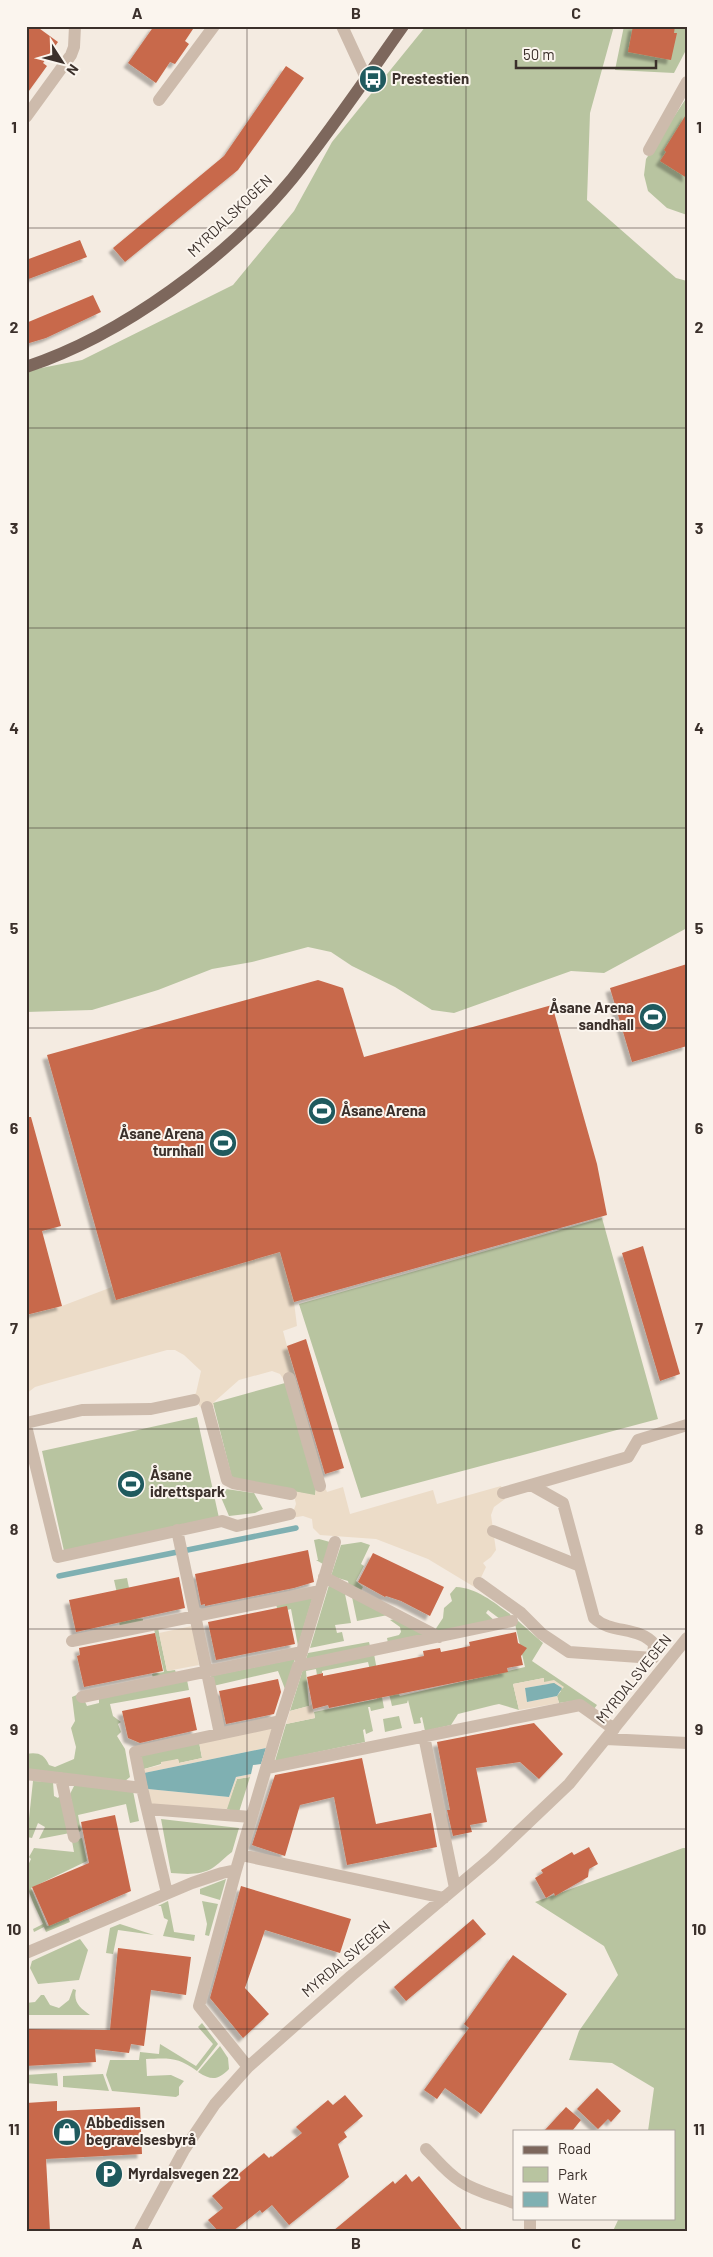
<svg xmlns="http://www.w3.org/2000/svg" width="713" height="2257" viewBox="0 0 713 2257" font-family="Barlow,sans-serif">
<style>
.green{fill:#b8c4a0}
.plaza{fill:#ecdcc8}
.water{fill:#7fb0b2}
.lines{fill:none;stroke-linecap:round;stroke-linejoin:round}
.stream{stroke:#7fb0b2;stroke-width:5.5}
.building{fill:#c8694b;filter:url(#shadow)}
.minor{stroke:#cdbbac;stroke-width:12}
.major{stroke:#7d675c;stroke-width:12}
.grid{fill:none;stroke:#3b302b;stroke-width:1;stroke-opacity:0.55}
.labels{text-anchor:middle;stroke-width:4;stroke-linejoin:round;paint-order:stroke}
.poi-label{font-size:15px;font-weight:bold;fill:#3b302b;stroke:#fbf5ee;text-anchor:start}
.street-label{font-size:15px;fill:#3b302b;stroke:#fbf5ee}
.neatline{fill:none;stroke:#3b302b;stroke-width:2}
.grid-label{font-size:16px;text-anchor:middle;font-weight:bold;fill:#3b302b}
</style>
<defs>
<filter id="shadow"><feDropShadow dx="-4.5" dy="4.5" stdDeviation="1" flood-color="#0004"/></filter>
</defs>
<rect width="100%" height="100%" fill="#f4ebe1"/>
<path class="green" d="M426,26h188l-24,87 -3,87 89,78 11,3v647l-83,45 -33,-2 -117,42 -22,-3 -37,-23 -43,-21 -21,-14 -23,-5 -56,15 -40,7 -54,21 -66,20 -66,2v-641l56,-11 151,-75 61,-74 38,-69z
M624,26h63l-2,26 -11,21 -59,-3z
M687,97v118l-20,-7 -19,-17 -4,-16 2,-16z
M602,1218l56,201 -297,79 -62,-194z
M285,1383l31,105 -1,8 -83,-18 -19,-75z
M197,1417l22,101 -155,33 -22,-100z
M226,1489l28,4 9,16 -8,4 -26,3 -9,-21z
M319,1539l11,3 -7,22 -7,-4h2l-4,-20z
M361,1542l9,3 -9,19 3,2 -8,15 7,6 -3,5 -11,-6 -1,-5 -17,-5 10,-31z
M127,1578l8,40 8,1v3l-23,5 -1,-6 4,-1 -9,-40z
M329,1585l16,9 6,29 -16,2 2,8 5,-1 2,9 -34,7z
M456,1587c21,1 37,15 54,27l2,4 -12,1 -12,-9 -2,3 9,8 -55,12 -5,-3 8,-12 1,-10 8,-7 -2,-7z
M313,1596l-15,50 -7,-37 -13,3 -2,-8z
M352,1597l36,18 -31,6z
M395,1619l32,16 -39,8 -1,-5 12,-3 2,-3 -1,-5 -10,-7z
M517,1620l26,23 -11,18 65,44 -3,4 -15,-9 -20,3 -2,-7 4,-5 -17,-9v-4l-31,6 6,26 -20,-6 -5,1 -36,9 -7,11 -26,6 -3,-14 -2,1 1,5 -7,1 -6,-24 -1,3 -15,3 -7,-29 15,19 125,-29 -10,-43z
M158,1628l9,43 8,-1 1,3 -23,5 -1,-4 12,-2 -10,-43z
M369,1642l1,4 -64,13 2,-6z
M374,1654l10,54 -13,3 -1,-4h-2l5,24 -7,3 -1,-5 -2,1 2,12 -90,19 11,-37 29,-6 -1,-6 63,-13 -9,-37 -46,9v2l-5,2 -1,-6 -10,2 3,35 -19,5 13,-42z
M295,1659l-10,30 -7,-18 -65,15 -2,-10z
M187,1680l2,10 -79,14 3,12 8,6 -3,2 3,8 -4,4 8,13 5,28 -5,4 -99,-10v-17c12,-2 18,0 23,11l6,2 19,-8 2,-12 -5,-19 4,-7 -3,-24 9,-4 6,13 12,-3v-5z
M399,1716l3,12 -17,4 -2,-13z
M199,1742l3,16 -23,5 -1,-4 -34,10 -5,-14z
M250,1777l-11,35 -13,-3 11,-30z
M33,1781l20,1 1,14 4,2 3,-4 9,39 -31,6 6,-12 -7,-4 -6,15 -5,-1z
M75,1784l58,7 6,30 -9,2 -4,-19 -48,11 3,16 -3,1 -8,-38z
M161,1819l78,9 -7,24c-6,4 -12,11 -18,15 -13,9 -29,7 -43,6z
M82,1838l5,23 -56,27 16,38 21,-9 2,5 -24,10 -2,-5 -10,5 -1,-3 10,-5c-9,-21 -24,-43 -12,-65l-2,-2 5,-9 40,4 -2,-11z
M683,1848h4v383h-74l6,-13h55v-87h-26l6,-43 -42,-25 -43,-3 10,-29 39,-56 -14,-29 -69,-44z
M226,1879l-6,21 -20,-6v-5z
M168,1901l6,31 21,3 -1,6 -31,-5 5,-16 -4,-2 -3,-12h-3z
M202,1901l16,3 -9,32 -4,-1 2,-11z
M120,1924l34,11 -36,-5 -5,24 -7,-1 4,-25z
M80,1939l8,11 -9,30 -41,4 -8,-16 2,-7z
M73,1989l3,1c-3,12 4,18 14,25h-64v-12l9,-1 6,-7h3l6,10 9,3 10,-8z
M202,2023l16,21 -21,27c-19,-14 -28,-13 -51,-12l1,17 24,-1 13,6 -5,6v8l-3,2 -64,-6 -6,-16 4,-15h29l1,-8 19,2 1,-10 36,22 17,-22 -15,-17z
M220,2046l8,12 1,11c-11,11 -17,12 -31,3z
M57,2073l1,13 -32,-3v-8z
M103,2074l6,17 -46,-4v-11z"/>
<path class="plaza" d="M280,1252l14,50 3,24 -14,5 12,45 -11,4 -4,-6 -8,-3 -33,9 -26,23 1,4 -13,1 -8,-12 3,-3 5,-22 -17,-16 -9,-5h-8l-122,34 -10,3 -9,7 1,-79 35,-9 50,-19z
M324,1485l3,7 16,-5 7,27 83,-24 4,14 64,-18 4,13 -11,8 -3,8 5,35 -5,7 -8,6 3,4 -10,21 -48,-29 -52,-20 -56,-4 -7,-7 -1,-9 -9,-3 -12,2 5,-14 -3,-13 22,4 1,-7z
M192,1626l7,39 -32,6 -8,-38z
M544,1678v4l10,-2 10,7 -2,2 -8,-6 -29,5 2,14 30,-6 2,7 -40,7 -6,-26z
M312,1705l3,13 -29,6 4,-13z
M273,1727l-7,21 -122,25v-4l17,-4v-3l17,-3 1,4 23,-5 -3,-16z
M251,1774l-1,3 -13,2 -10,30 -77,-4 -2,-16 81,8 7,-20z"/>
<path class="water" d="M554,1683l8,5 -5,8 -30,6 -2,-14z
M266,1748l-5,16 -8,1 -2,9 -15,3 -7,20 -81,-8 -4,-16z"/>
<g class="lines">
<path class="stream" d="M59,1576l237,-48"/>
</g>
<path class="building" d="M26,26h10l22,16 -15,21 4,3 -21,29z
M154,26h41l-10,15 4,3 -14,20 -5,-2 -14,21 -28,-20z
M633,26h42l-1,7h3l-6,27 -43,-8z
M286,66l18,12 -66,92 -113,92 -12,-14 111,-92z
M687,113v65l-27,-17 6,-9 -2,-2z
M80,240l7,17 -61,23v-20z
M93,295l8,17 -55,26 -20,6v-21z
M687,964v82l-55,16 -22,-74z
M318,980l25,8 21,69 188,-52 45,159 10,51 -313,87 -14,-50 -164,48 -69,-245z
M26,1117h5l30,109 -19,5 20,75 -36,9z
M643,1246l37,128 -20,7 -38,-128z
M306,1339l38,129 -19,6 -38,-128z
M308,1550l6,32 -20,6 -89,18v-2l-4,1 -6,-31z
M373,1553l71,34 -14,29 -29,-15 -15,-5 -1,1 -27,-15z
M179,1577l6,31 -109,24 -7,-32z
M287,1606l8,38 -79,16 -8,-38z
M516,1632l2,11 9,5 -6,8 2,9 -16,3 1,4 -179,36 -1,-3 -15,4 -6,-32 16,-4v3l101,-20 -1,-5 17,-3 1,4 15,-3 14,-3 -1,-4z
M155,1633l8,38 -79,16 -7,-31 3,-1 -1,-7z
M278,1679l3,13 -7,22 -48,10 -7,-33z
M190,1697l7,33 -57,13 -12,-5 -6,-27z
M534,1723l29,31 -24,25 -19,-17 -44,6 11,54 -17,3 2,7 -19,4 -6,-26h3l-13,-68z
M362,1758l14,66 55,-11 6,34 -90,18 -13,-68 -34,8 -15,51 -33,-11 23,-70z
M115,1815l16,76 -82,35 -17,-39 57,-24 -8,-41z
M589,1847l9,17 -9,5 -1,8 -33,19 -1,-3 -8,5 -11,-20 8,-5 -2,-3 31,-18 2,3z
M241,1886l110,33 -11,34 -75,-23 -20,58 24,26 -26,24 -33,-40z
M473,1919l13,15 -80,67 -12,-14z
M118,1948l73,9 -5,38 -35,-5 -7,56 -13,-2 -2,9 -34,-4 1,13 -70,4v-37l84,1z
M513,1955l54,39 -86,120 -36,-26 -8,11 -13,-9 45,-62 -5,-4z
M597,2088l24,23 -10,11 -3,-3 -10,10 -21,-20z
M345,2095l18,21 -19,16 3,5 -9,7 11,33 -60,48 -17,-20 -10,8 -2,-3 -27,21h-15l-10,-11 15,-12 -11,-12 52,-43 5,5 2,-2 1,1 30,-24 -6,-6 32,-27 5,5z
M57,2101v10l83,-4 2,47 -96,5 4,72h-24v-128z
M566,2107l15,13 -9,11h-28z
M406,2174l6,8 7,-6 44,55h-130l60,-50 2,3z"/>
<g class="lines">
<path class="minor" d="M342,26l24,52
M159,100l55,-74
M26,117l45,-62 3,-8 1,-21
M649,150l38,-68
M289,1378l31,108
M207,1407l20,73 6,3 58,11
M26,1423l56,-13 69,-1 43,-9
M26,1426l32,131 164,-36 15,5 53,-12
M503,1493l125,-36 10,-17 49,-15
M177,1530l43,204
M493,1531l87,35
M324,1577l115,60
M479,1583l42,30 21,21 27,18 84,6 1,-14c-15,-18 -43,-10 -60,-26l-31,-115 -32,-18
M72,1641l248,-50
M300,1658l35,-116
M82,1697l220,-45
M424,1736l31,152
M606,1739l81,4
M267,1768l313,-63 34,24
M26,1774l116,14 25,105
M61,1778l13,59
M142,1788l-7,-36 145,-31
M147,1809l104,8
M241,1855l203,43
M236,1870l-37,136 49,61
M26,1953l166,-70 30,-10 14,-3 44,-149 18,-55 214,-45
M426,2149c11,11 21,24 34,32 16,11 36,15 54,22
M140,2231l44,-81 31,-46 33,-37 103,-91 140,-118 78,-74 118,-146
M530,2231v-13"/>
<path class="major" d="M26,367c97,-32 202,-110 266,-188 39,-49 75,-102 111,-153"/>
</g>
<path class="grid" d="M247,26v2205M466,26v2205M26,228h661M26,428h661M26,628h661M26,828h661M26,1028h661M26,1229h661M26,1429h661M26,1629h661M26,1829h661M26,2029h661"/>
<defs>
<symbol id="bus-disc" viewBox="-11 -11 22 22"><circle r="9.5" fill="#1f5a5e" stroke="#fbf5ee"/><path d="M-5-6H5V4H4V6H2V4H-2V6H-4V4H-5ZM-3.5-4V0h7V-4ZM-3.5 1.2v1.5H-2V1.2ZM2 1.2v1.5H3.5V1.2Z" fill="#fff"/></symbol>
<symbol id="stadium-disc" viewBox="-11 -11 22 22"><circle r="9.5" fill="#1f5a5e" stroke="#fbf5ee"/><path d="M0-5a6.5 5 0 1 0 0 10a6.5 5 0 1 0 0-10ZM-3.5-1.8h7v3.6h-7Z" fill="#fff"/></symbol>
<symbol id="shop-disc" viewBox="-11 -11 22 22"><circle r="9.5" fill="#1f5a5e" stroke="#fbf5ee"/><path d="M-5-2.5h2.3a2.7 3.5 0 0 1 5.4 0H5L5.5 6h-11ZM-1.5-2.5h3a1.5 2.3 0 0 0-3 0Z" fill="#fff"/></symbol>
<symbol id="parking-disc" viewBox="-11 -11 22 22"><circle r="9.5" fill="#1f5a5e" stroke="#fbf5ee"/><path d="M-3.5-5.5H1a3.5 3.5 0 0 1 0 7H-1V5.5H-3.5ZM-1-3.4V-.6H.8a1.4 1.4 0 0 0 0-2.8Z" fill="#fff"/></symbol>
</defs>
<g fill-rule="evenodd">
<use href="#bus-disc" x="357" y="63" width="32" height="32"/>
<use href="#stadium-disc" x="637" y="1001" width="32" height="32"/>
<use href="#stadium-disc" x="306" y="1095" width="32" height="32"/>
<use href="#stadium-disc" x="207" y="1127" width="32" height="32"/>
<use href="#stadium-disc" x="115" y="1468" width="32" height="32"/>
<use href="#shop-disc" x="51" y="2116" width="32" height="32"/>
<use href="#parking-disc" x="93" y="2158" width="32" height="32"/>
</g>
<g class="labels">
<g class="poi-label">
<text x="392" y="84">Prestestien</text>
<text x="634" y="1013" text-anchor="end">Åsane Arena<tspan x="634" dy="17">sandhall</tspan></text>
<text x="341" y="1116">Åsane Arena</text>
<text x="204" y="1139" text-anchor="end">Åsane Arena<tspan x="204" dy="17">turnhall</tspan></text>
<text x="150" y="1480">Åsane<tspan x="150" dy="17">idrettspark</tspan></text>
<text x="86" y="2128">Abbedissen<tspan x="86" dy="17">begravelsesbyrå</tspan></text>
<text x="128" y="2179">Myrdalsvegen 22</text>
</g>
<g class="street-label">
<text transform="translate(230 216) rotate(-44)" y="5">MYRDALSKOGEN</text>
<text transform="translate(634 1679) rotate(-51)" y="5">MYRDALSVEGEN</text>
<text transform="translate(346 1959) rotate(-40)" y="5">MYRDALSVEGEN</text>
</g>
</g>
<rect width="713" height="2257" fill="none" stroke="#fbf5ee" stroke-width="55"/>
<rect x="513" y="2130" width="162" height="90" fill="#fbf5ee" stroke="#aea6a0"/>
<rect x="523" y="2146" width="25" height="8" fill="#7d675c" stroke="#aea6a0"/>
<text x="558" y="2154" font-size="15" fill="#3b302b">Road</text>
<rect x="523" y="2167" width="25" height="15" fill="#b8c4a0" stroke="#aea6a0"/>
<text x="558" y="2180" font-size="15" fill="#3b302b">Park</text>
<rect x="523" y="2192" width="25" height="15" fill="#7fb0b2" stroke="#aea6a0"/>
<text x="558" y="2204" font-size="15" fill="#3b302b">Water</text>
<g transform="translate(62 62) rotate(126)" stroke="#fbf5ee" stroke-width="4" paint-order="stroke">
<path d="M0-4L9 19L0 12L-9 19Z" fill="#3b302b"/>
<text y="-8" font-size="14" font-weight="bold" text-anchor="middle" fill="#3b302b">N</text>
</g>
<path d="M516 60v8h140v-8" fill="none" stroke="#3b302b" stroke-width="2.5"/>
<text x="523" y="60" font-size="15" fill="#3b302b" stroke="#fbf5ee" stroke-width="4" paint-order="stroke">50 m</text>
<rect x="28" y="28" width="658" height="2202" class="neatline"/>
<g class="grid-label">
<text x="137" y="19">A</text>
<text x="356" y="19">B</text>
<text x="576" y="19">C</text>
<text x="14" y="133">1</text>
<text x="699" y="133">1</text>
<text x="14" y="333">2</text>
<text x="699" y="333">2</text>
<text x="14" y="534">3</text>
<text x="699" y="534">3</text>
<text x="14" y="734">4</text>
<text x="699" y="734">4</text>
<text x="14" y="934">5</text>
<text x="699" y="934">5</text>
<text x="14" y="1134">6</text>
<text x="699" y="1134">6</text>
<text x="14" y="1334">7</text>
<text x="699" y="1334">7</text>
<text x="14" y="1535">8</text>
<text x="699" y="1535">8</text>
<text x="14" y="1735">9</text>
<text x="699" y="1735">9</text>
<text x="14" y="1935">10</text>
<text x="699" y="1935">10</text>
<text x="14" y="2135">11</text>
<text x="699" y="2135">11</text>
<text x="137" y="2249">A</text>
<text x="356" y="2249">B</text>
<text x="576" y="2249">C</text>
</g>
</svg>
